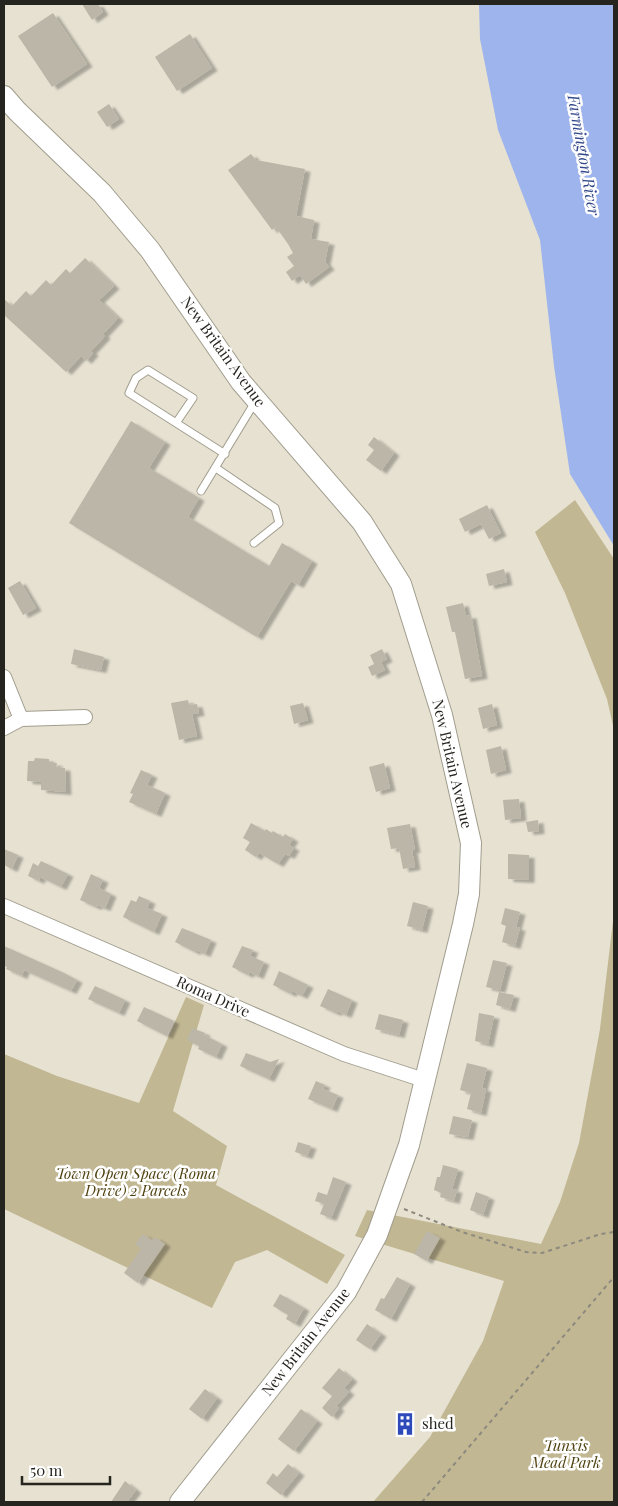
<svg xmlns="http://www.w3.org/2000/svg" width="618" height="1506" viewBox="0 0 618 1506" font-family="'Playfair Display',serif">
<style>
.green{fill:#c2b793}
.water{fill:#9eb4ec}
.building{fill:#bbb6a7;filter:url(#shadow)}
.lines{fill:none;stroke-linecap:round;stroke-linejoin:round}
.lane-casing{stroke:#a19d8e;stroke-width:9}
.street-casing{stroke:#a19d8e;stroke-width:16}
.secondary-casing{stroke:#a19d8e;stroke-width:22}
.path{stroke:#8c897e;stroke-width:2;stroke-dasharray:4 4;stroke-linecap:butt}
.lane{stroke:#fff;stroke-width:7}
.street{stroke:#fff;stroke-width:14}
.secondary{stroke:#fff;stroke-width:20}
.labels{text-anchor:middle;stroke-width:5;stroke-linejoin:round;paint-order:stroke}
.street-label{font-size:15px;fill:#26241e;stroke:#fff}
.park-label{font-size:15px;font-style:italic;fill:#4f4110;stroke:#fff}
.poi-label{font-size:15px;fill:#26241e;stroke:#fff;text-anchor:start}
.water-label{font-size:16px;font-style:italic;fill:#32488a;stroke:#fff}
</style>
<defs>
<filter id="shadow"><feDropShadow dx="5.5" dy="3" stdDeviation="1" flood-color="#0004"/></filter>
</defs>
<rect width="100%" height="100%" fill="#e6e1d1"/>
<path class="green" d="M575,500l39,59v171l-7,-31 -42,-106 -30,-61z
M614,913v589h-241l57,-65 53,-96 21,-60 -149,-45 12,-26 174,34 19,-42 19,-59 21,-114z
M186,997l18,8 -31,106 54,35 -11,39 129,70 -18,29 -60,-34 -32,12 -23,46 -208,-99v-155l53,22 82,27z"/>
<path class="water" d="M479,4h135v542l-44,-72 -16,-108 -14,-126 -42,-110 -18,-91z"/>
<path class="building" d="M82,4h16l5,8 -11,8z
M53,13l34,51 -35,23 -34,-51z
M190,34l22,34 -35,23 -22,-34z
M109,104l10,15 -12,8 -10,-15z
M251,154l5,6 49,9 -9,47 18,4 -3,19 18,3 -4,20 4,5 -23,17 -6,-9 -8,6 -6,-9 8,-6 -7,-9 6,-4 -5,-9 -12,-17 -4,3 -44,-60z
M85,258l29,28 -15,14 19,18 -15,16 2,2 -14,15 2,2 -7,8 -5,-5 -15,16 -62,-57v-16l8,7 14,-15 5,5 15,-16 5,5 15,-16 4,4z
M131,421l34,21 -16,26 50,30 -11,19 81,49 13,-23 30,18 -14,24 -7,-4 -34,56 -188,-114z
M374,437l20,16 -13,18 -15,-11 8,-10 -6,-5z
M487,505l14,28 -12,6 -8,-15 -16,8 -6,-13z
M504,569l3,13 -18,4 -3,-12z
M20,581l16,27 -13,7 -15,-27z
M463,603l3,13 5,-1 11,61 -17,3 -10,-47h-3l-6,-25z
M74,649l30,8 -3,13 -30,-6z
M382,649l5,10 -6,3 4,8 -13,6 -4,-9 6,-3 -4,-9z
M188,700l1,5 8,-1 2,9 -7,1 5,22 -18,4 -8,-37z
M303,703l5,17 -14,4 -4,-18z
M492,704l5,21 -14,4 -5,-21z
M501,746l5,24 -15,4 -5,-24z
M35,758l14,1v4h8l-1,4 9,1 1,24 -25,-2v-8l-14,-1 1,-20h6z
M384,763l6,25 -14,4 -7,-25z
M141,770l11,5 -5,10 18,8 -9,21 -27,-12 4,-8 -3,-1z
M519,799l2,19 -16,2 -2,-20z
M538,820l1,11 -11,1 -2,-10z
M251,823l14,8 1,-2 6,4 1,-2 10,6 2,-3 8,5 -4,6 5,3 -5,8 -4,-2 -7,10 -19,-11 -3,4 -11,-7 5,-8 -7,-4z
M410,824l5,26h-3l3,17 -12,2 -4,-21 -8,1 -4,-21z
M4,849l14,6 -6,14 -8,-4z
M508,854l21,1v25l-21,-1z
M41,861l27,13 -7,13 -21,-10 -1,4 -11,-5 5,-13 5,3z
M91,874l12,6 -4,8 12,6 -6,14 -8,-3 -1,2 -16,-7z
M139,896l11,5 -3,7 15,6 -8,18 -31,-15 8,-17 5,2z
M413,902l15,4 -6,24 -15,-4z
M505,908l15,4 -4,15 4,1 -5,18 -13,-4 4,-16 -5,-2z
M182,928l29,12 -6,14 -9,-4 -1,2 -20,-10z
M4,946l60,27 13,7 -6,11 -47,-21 -2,6 -16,-7 1,-2 -3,-1z
M242,946l11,4 -3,6 14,6 -6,14 -9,-4 -1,3 -16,-8z
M493,960l14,3 -7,27 -14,-3z
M279,971l29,14 -6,11 -10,-5 -1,3 -18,-9z
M95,986l30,14 -6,13 -31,-14z
M328,989l24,11 -6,15 -9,-4 -1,2 -16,-7z
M499,992l15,3 -4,14 -14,-4z
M144,1007l30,14 -7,15 -30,-15z
M479,1013l15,3 -6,28 -13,-3z
M379,1014l24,6 -4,15 -24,-6z
M192,1028l13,5 -1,2 18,9 -6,13 -18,-8 1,-3 -12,-6z
M246,1053l24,9 9,-3 -10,20 -29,-13z
M467,1063l20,5 -5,20 4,1 -5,24 -14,-4 4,-16 -11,-3z
M316,1081l9,4 -2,4 15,6 -6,14 -24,-10z
M453,1116l19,4 -4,17 -19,-3z
M298,1142l13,4 -4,10 -12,-4z
M443,1165l15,4 -6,20 5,1 -3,11 -14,-4 1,-4 -7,-3 3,-13h3z
M333,1177l13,5 -15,36 -11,-4 4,-10 -9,-3 3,-9 9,3z
M476,1192l13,5 -6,18 -13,-5z
M427,1231l13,7 -13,23 -13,-7z
M143,1234l9,6 3,-3 10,7 -27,39 -14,-10 17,-24 -6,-5z
M397,1277l13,7 -19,35 -16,-9 6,-12 3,1z
M280,1294l24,14 -9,16 -9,-5 2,-4 -15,-9z
M367,1324l14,10 -11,15 -14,-9z
M339,1368l13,11 -8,9 5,4 -13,14 3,2 -7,9 -10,-9 10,-12 -10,-8z
M205,1389l12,9 -15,21 -13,-10z
M301,1409l16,12 -23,30 -16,-12z
M288,1464l11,9 -18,22 -15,-12 7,-10 4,4z
M125,1481l11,9 -9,12h-16z"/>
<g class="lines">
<defs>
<path id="lane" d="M176,423l17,-25 -45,-28 -12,8 -7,15 96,61
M216,468l59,40 4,15 -25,20
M201,491l54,-89"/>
<path id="street" d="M4,677l17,42
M4,728l17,-9 64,-2
M4,906l340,148 80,26"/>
<path id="secondary" d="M4,96l13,15 85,82 48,57 91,132 121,140 39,62 41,131 29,128 -2,51 -6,30 -54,221 -32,90 -31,57 -166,210"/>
</defs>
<use href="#lane" class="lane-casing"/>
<use href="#street" class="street-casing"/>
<use href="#secondary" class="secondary-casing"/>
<path class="path" d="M404,1209l58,23 64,20 16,1 59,-19 13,-2
M422,1502l192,-225"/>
<use href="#lane" class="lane"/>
<use href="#street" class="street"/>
<use href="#secondary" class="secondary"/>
</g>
<defs>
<symbol id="building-bare" viewBox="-9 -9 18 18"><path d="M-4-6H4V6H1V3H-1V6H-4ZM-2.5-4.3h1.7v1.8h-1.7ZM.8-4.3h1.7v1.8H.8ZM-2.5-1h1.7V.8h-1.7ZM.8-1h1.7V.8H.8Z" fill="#2e49ba" stroke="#fff" stroke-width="2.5" paint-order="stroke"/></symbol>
</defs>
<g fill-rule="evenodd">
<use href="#building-bare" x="389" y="1408" width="32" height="32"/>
</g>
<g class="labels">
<g class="street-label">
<text transform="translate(223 352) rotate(54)" y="5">New Britain Avenue</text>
<text transform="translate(452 764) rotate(77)" y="5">New Britain Avenue</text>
<text transform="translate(213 997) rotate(24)" y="5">Roma Drive</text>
<text transform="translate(306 1342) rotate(-52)" y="5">New Britain Avenue</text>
</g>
<g class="park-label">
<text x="136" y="1179">Town Open Space (Roma<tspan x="136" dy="17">Drive) 2 Parcels</tspan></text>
<text x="566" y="1451">Tunxis<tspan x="566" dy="17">Mead Park</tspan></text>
</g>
<g class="poi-label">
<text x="422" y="1429">shed</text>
</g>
<g class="water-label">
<text transform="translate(584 155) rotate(80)" y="6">Farmington River</text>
</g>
</g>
<rect width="618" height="1506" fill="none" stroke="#26241e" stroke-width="10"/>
<path d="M22 1476v8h88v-8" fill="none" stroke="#26241e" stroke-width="2.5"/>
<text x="30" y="1476" font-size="15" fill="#26241e" stroke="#ffffff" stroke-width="4" paint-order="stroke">50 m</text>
</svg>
